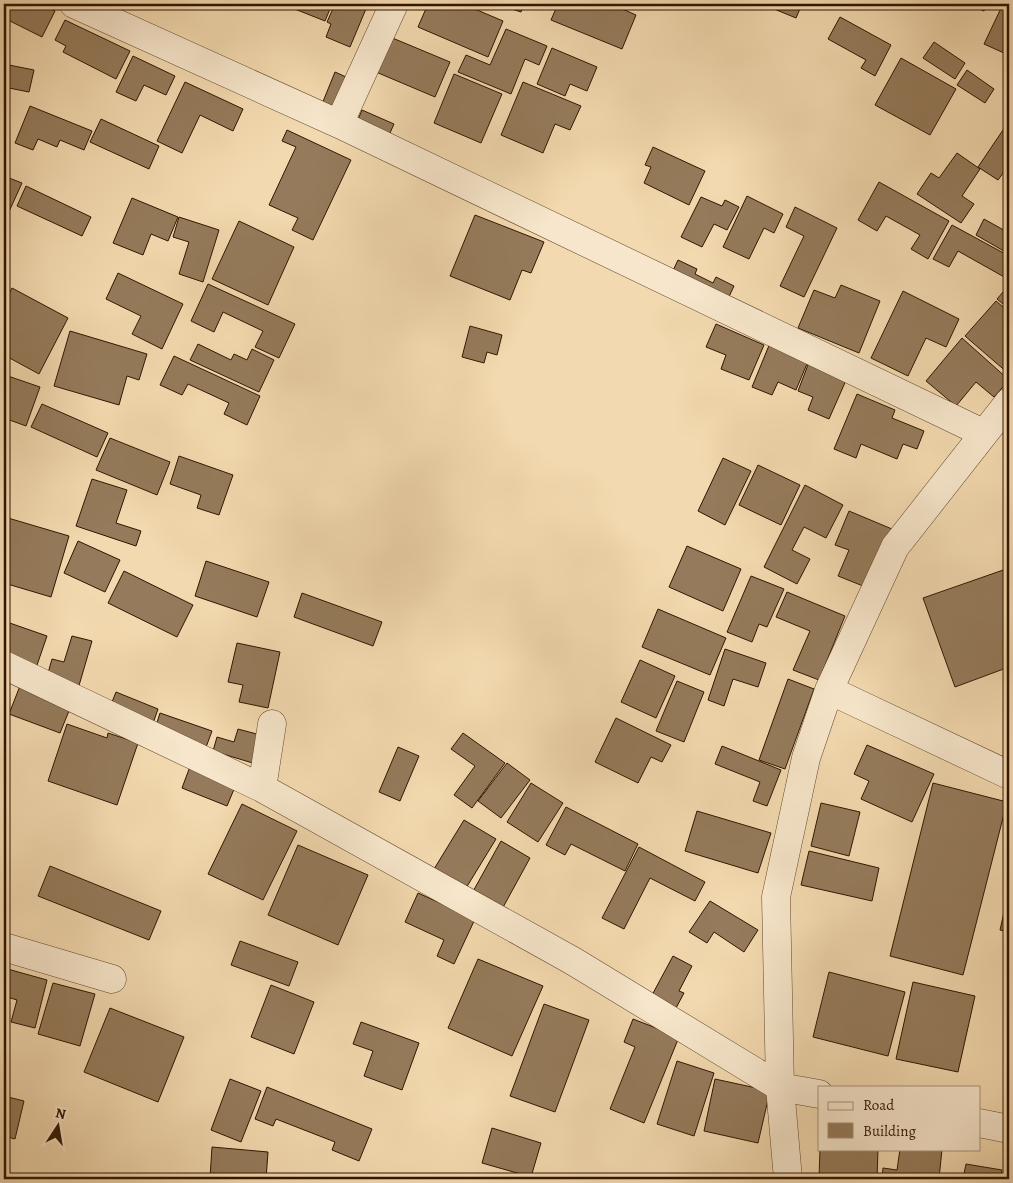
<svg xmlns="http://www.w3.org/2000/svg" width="1013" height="1183" viewBox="0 0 1013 1183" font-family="Alegreya,serif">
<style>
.building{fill:#957b5b;stroke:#301500}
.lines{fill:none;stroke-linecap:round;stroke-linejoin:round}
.minor-casing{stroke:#61462c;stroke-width:29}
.minor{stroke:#f7e6cb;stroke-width:28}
</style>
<rect width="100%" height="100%" fill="#f3d9af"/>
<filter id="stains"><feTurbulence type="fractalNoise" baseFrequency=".004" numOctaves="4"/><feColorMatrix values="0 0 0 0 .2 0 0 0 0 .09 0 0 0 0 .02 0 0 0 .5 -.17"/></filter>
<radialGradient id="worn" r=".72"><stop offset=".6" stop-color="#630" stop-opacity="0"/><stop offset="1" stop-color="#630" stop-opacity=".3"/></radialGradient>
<path class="building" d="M4,4h37l14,7 -13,26 -38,-19z
M282,4h50l-7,17z
M335,4h33l-18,43 -24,-10 5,-13 -4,-2z
M428,4h35l40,17 -15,36 -70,-30z
M496,4h28l-3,8z
M558,4h53l25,11 -14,34 -71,-29z
M762,4h40l-6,14z
M968,4h19l-3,7z
M1003,4h6v41l-5,8 -20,-9z
M840,17l51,28 -16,31 -14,-8 5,-8 -38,-21z
M65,20l65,31 -14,28 -53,-27 3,-6 -11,-6z
M506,29l41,17 -8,19 -14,-6 -14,35 -53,-22 8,-17 24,10z
M390,37l60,25 -15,35 -59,-25z
M934,42l31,21 -10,16 -32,-21z
M552,48l45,19 -10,24 -17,-7 -5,12 -28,-12z
M133,56l42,20 -9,19 -22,-10 -8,16 -20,-9z
M901,58l55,31 -26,46 -55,-30z
M4,64l30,6 -5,22 -25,-5z
M967,70l27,19 -9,14 -28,-18z
M335,72l20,9 -16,37 -19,-9z
M454,74l48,20 -21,49 -47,-20z
M185,82l58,27 -10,22 -33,-16 -18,38 -25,-12z
M523,82l58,24 -11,24 -15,-6 -12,29 -42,-18z
M30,106l62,25 -8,19 -24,-10 -3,7 -19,-8 -5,11 -18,-7z
M362,110l32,14 -8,18 -32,-13z
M101,119l58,27 -10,23 -59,-27z
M1007,124l2,1v46l-3,-2 -8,11 -20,-13z
M287,130l64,30 -38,80 -21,-10 6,-12 -29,-13 27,-58 -14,-6z
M653,147l52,24 -16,34 -45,-22 7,-16 -6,-2z
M957,153l23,16 -18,27 12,8 -13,19 -44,-29 14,-21 8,5z
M4,176l18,7 -15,33 -3,-2z
M879,182l70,39 -21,38 -17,-10 9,-14 -34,-19 -9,15 -19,-11z
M26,186l65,31 -9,19 -65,-30z
M747,196l36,18 -9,19 -10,-5 -15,31 -26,-12z
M701,197l21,9 3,-6 14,7 -12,23 -13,-6 -12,23 -21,-10z
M132,198l46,19 -10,24 -17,-7 -8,21 -30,-12z
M795,207l42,21 -33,69 -24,-11 24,-50 -18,-9z
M475,215l69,27 -13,31 -9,-3 -12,30 -60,-24z
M179,217l40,13 -16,52 -24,-8 10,-32 -16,-5z
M984,219l25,14v21l-33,-19z
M239,221l55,26 -26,58 -56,-26z
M952,225l57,31v16l-3,6 -48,-27 -9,16 -16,-8z
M678,260l19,9 -2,5 18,9 3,-6 18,9 -8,17 -56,-26z
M118,273l65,31 -21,45 -30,-15 9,-18 -35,-17z
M208,284l87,40 -16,34 -24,-11 8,-16 -40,-19 -9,20 -23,-11z
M841,285l39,16 -21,52 -61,-25 16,-38 21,8z
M1009,285v24l-12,-10z
M12,288l56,30 -29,56 -35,-19v-52z
M903,291l56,28 -13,28 -20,-9 -18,38 -37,-18z
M996,301l13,11v62l-44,-38z
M716,324l48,21 -15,35 -28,-11 5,-14 -20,-8z
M470,326l32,9 -5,20 -10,-3 -3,11 -22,-6z
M70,331l77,23 -8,26 -12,-4 -8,29 -65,-19z
M962,338l47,42 -15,17 -18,-15 -20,24 -30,-25z
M770,343l39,16 -13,31 -18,-8 -6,13 -20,-8z
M198,344l33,16 3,-6 13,6 5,-11 22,11 -15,32 -69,-32z
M174,356l86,40 -13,29 -23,-11 5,-11 -41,-19 -6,11 -22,-10z
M809,362l38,16 -18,41 -21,-9 5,-13 -15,-6z
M5,375l35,12 -14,39 -22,-8z
M857,394l38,16 -3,8 32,13 -7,18 -14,-5 -6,15 -36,-15 -5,14 -22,-9z
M42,404l66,29 -11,24 -66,-30z
M110,438l60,24 -13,33 -61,-25z
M179,456l54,19 -14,40 -22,-7 4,-13 -31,-11z
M723,458l28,13 -26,54 -27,-14z
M758,465l42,20 -19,40 -42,-20z
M92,479l35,11 -11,33 25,8 -5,15 -60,-20z
M805,485l38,20 -17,33 -22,-11 -12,23 18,9 -13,25 -33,-17z
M849,511l43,18 -24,59 -30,-12 11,-26 -14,-5z
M8,518l61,18 -18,61 -47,-14v-51z
M78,541l42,19 -15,32 -41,-19z
M687,546l54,23 -18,42 -54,-24z
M206,561l63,21 -12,35 -62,-21z
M1009,568v99l-54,20 -32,-89z
M124,571l69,34 -16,32 -69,-34z
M751,576l33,13 -17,38 -8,-3 -7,18 -25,-10z
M787,592l58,24 -26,64 -26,-10 17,-39 -34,-14z
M302,593l80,29 -9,24 -79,-29z
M658,609l68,29 -16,37 -68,-28z
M4,621l43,15 -11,32 -32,-11z
M72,636l20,5 -14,48 -32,-9 6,-21 12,3z
M237,643l43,9 -12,56 -29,-6 4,-17 -15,-3z
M725,649l41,14 -8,24 -25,-8 -9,27 -16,-6z
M640,660l35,16 -19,42 -35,-16z
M788,679l26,10 -29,80 -26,-9z
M677,681l27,11 -20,50 -28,-11z
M20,686l51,20 -11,27 -51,-19z
M116,692l42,17 -7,20 -43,-17z
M160,713l52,18 -7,19 -51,-18z
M616,718l55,27 -9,17 -11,-5 -13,26 -43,-21z
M67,724l40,14 1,-5 30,10 -21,62 -69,-24z
M238,729l26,7 -8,28 -43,-13 4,-14 17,5z
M463,733l42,30 -33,45 -18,-13 21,-29 -24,-17z
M867,745l67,29 -22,48 -51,-23 8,-18 -15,-7z
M722,746l59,24 -14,36 -14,-5 7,-19 -45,-18z
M398,747l21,9 -19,45 -21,-9z
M507,763l23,17 -29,38 -23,-17z
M191,764l46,18 -10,24 -45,-18z
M531,783l32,20 -25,39 -31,-20z
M933,783l74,19 -44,173 -73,-19z
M821,803l39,9 -11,44 -38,-10z
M242,804l55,27 -34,69 -55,-26z
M566,807l72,37 -13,27 -54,-27 -6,11 -19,-10z
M697,811l74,22 -13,40 -73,-22z
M464,820l32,19 -33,54 -32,-19z
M501,841l29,17 -29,53 -30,-16z
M298,845l70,30 -30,70 -70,-30z
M639,847l66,35 -10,19 -45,-23 -26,51 -22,-11z
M809,851l70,17 -7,33 -71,-16z
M50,866l111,45 -12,29 -111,-44z
M1009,890v42l-9,-2z
M418,893l57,26 -21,45 -17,-8 7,-16 -39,-18z
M710,901l48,29 -14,22 -30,-20 -7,11 -18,-11z
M240,941l58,21 -9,24 -58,-21z
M673,956l19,10 -13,25 5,2 -9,17 -24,-13z
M478,959l65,27 -31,70 -64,-28z
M4,968l43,12 -12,48 -24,-6 6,-22 -13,-4z
M829,972l76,20 -17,64 -75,-19z
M913,982l62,14 -17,76 -62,-13z
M53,983l42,11 -15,52 -42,-12z
M271,985l43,17 -20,52 -43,-17z
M544,1004l45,16 -34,92 -45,-16z
M110,1008l74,29 -26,65 -74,-30z
M633,1019l46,18 -35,86 -34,-14 25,-62 -11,-5z
M361,1022l58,21 -17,47 -38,-14 9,-25 -20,-7z
M677,1061l37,12 -20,63 -37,-12z
M230,1079l31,12 -20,51 -30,-12z
M715,1079l55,12 -12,52 -54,-12z
M267,1087l105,42 -13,32 -27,-11 3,-8 -59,-23 -3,7 -18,-7z
M4,1096l20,5 -9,38 -11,-3z
M492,1128l49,15 -10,34 -49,-14z
M212,1147l56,5 -2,27 -56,-1z
M820,1149h58l-1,30h-58z
M900,1149h42l-3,30h-57l1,-11 14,2z
M966,1164l36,6 -2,9h-52v-2l15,2z"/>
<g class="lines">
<defs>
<path id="minor" d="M74,4l265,120 644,309
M339,124l55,-120
M4,665l258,123 311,173 207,126 39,7
M829,690l180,85
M262,788l10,-64
M4,947l108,32
M979,1123l30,6
M788,1179l-8,-92 -4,-190 30,-139 23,-68 66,-143 114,-145"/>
</defs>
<use href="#minor" class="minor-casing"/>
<use href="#minor" class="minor"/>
</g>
<rect width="1013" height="1183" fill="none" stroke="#f3d9af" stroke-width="20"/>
<rect x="5" y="5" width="1003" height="1173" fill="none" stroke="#301500" stroke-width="2.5"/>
<rect x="10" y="10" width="993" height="1163" fill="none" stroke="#301500"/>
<rect x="818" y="1086" width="162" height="65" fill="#f7e6cb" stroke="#a7927a"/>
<rect x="828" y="1102" width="25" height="8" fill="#f7e6cb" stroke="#a7927a"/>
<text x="863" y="1110" font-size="15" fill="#301500">Road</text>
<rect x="828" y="1123" width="25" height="15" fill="#957b5b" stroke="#a7927a"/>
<text x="863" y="1136" font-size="15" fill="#301500">Building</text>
<g transform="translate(58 1126) rotate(12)" stroke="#f7e6cb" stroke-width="4" paint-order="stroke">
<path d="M0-4L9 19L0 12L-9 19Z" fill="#301500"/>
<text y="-8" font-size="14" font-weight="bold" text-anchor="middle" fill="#301500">N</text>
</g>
<rect width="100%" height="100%" filter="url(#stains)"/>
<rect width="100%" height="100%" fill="url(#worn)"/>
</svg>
